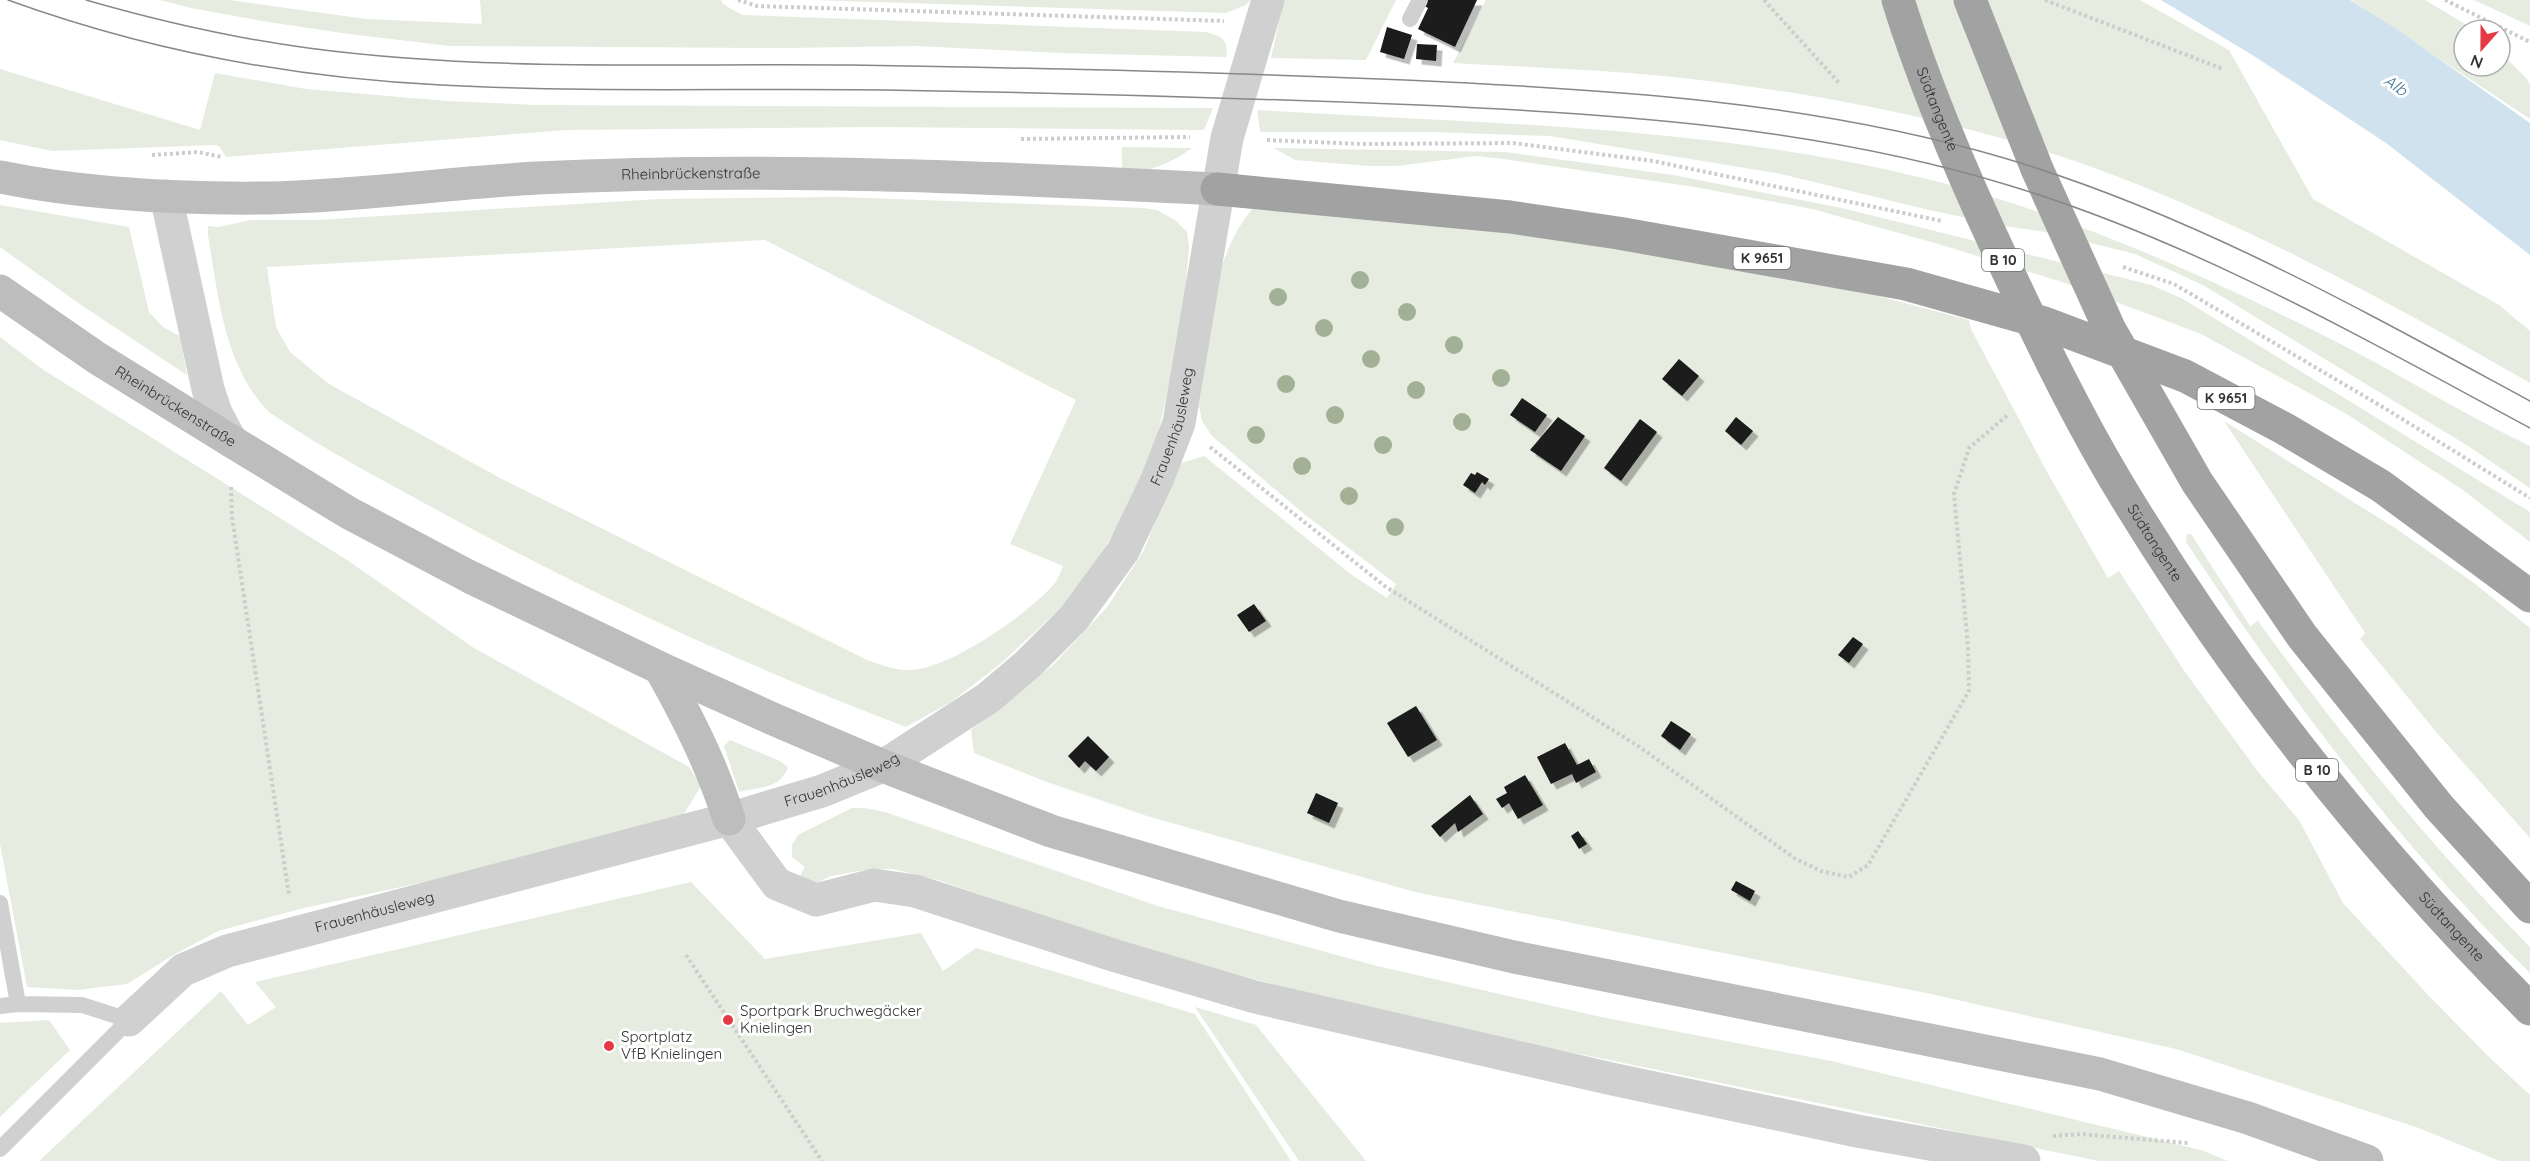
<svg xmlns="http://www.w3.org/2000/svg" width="2530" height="1161" viewBox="0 0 2530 1161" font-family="Quicksand,sans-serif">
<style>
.green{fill:#e6ecdf;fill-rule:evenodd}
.water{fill:#cfe2ee}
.building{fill:#1a1a1a;filter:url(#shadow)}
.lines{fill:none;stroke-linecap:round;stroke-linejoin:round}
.path{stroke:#cdcdcd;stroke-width:4;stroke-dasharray:3 3;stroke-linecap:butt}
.service{stroke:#d0d0d0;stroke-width:16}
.minor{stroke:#d0d0d0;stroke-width:33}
.secondary{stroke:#bdbdbd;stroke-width:33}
.trunk{stroke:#a2a2a2;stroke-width:33}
.tram{stroke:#888;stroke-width:1.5}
.tree{fill:#a2b095}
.poi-dot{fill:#e63946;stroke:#fff;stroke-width:2}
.labels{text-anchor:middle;stroke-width:6;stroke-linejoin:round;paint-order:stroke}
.shield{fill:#fff;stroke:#707070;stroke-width:1.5}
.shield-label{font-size:14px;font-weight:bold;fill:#333}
.street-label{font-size:15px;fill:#333;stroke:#fff}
.poi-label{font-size:15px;fill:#333;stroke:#fff;text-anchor:start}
.water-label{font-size:16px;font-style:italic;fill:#3f7597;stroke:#fff}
</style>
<defs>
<filter id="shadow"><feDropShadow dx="5.5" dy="5.5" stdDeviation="0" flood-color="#0004"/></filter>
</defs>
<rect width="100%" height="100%" fill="#fff"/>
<path class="green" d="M160,0h69l137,19 116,5 -2,-24h241l2,4 19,11 464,17c16,4 23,8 20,25l-166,-4 -143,-7 -134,2 -333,-2 -101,-12 -81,-12 -77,-14z
M811,0h439l-4,5 -20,8z
M1284,0h112l-30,60 -95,-2z
M1486,0h654l89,50 84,149 186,106 31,26v52c-142,-82 -287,-161 -441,-217 -136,-48 -282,-75 -425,-90 -70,-7 -141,-9 -211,-13z
M2351,0h74l50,30h-11v36h36v-14l27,27 3,6v34z
M2474,0h56v26z
M0,69l200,61 15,-57 91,16 141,12 89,4 677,3 -9,22 -326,-3 -312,3 -340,27 -7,-11 -5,-1 -162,6 -52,-11z
M1257,110c256,16 518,15 764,96 104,34 204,80 302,129 70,35 136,77 207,111v42l-62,-42 -265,-161 -68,-31 -89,-22 -43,-6 -78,-17 -144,-35 -231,-38 -119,-4h-171z
M1122,147l70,1c-22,16 -43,24 -70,26z
M1274,148l231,4 168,23 169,33 309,77 32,14 347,213v30l-67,-52 -118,-77 -142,-78 -33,-13 -108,-40 -127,-39 -123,-34 -117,-22 -192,-28 -27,-3 -79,10h-28l-74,-6z
M839,197l304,11 14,2 18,10 12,12 2,16 -6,65 -13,70 -16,66 -41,85 -25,41 -23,29 -66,61 -48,37 -45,25c-161,-61 -317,-134 -469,-217 -56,-31 -115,-61 -168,-98 -45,-45 -51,-118 -61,-177v-9l10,1 33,-7h65l343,-21zM765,240l311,160 -66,144 53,22c-2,6 -5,12 -8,17 -25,30 -110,90 -150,87 -11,0 -24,-6 -36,-9l-369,-183 -171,-94 -39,-32 -14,-25 -9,-60z
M0,205l129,22 20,85 14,15 17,9 7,39 -103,-68 -84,-60z
M1253,208l271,23 320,56 125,33 2,9 76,143 61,106 11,-7 66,101 74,101 40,47 44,83 87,94 59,60 41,38v66h-30l-84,-34 -240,-78 -250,-56 -511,-101 -268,-76 -100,-34 -73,-29 -3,-23 83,-66 54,-58 36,-56 34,-86 26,-8 148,119 35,23 9,-14 -88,-67 -96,-81 -10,-15 -3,-15c11,-66 9,-145 54,-198z
M0,337l42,32 305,191 127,88 215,119 12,19 -20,33 -29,14 -348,75 -86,23 -48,26 -43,27 -50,6 -50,-3 -27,-143z
M2224,421l171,107 79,55 56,45v210l-93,-105 -77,-94 5,-6z
M2187,534h4l59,92 8,-5c83,115 172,224 272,326v26c-132,-129 -242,-278 -344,-431z
M730,740l50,21 8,6c-7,22 -29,20 -49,25l-15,-46z
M852,808h12l21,4 273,94 219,60 224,51 230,44 370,89 27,11h-129l-645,-133 -101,-23 -218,-57 -197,-68 -45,-11 -28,1 -34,6 -16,8 -16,-6 6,-11 -13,-10v-12l6,-10z
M691,882l74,77 156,-26 22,38 33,-23 219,66 96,147h-1252l182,-170 27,34 28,-18 -21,-25z
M1195,1007l61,18 110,136h-67z
M49,1020l21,30 -70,67v-94z"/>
<path class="water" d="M2161,0h189l48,30 132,93v132l-144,-112 -132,-87z"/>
<path class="building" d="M1425,0h52l-22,47 -37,-18 10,-21 -5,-3z
M1387,27l25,8 -8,24 -24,-7z
M1417,44l20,1 -1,16 -20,-2z
M1679,359l20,17 -17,20 -20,-17z
M1522,398l25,17 -12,17 -25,-17z
M1558,417l27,19 -24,35 -31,-21z
M1736,417l17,14 -12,14 -16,-14z
M1640,419l17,13 -36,49 -17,-13z
M1477,472l12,7 -4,6 -3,-3 -7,11 -12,-8 8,-12 4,2z
M1254,604l12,17 -17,11 -12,-17z
M1853,637l10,7 -14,19 -11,-8z
M1416,706l21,34 -29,17 -21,-34z
M1671,721l20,13 -11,16 -19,-14z
M1088,736l21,21 -13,14 -11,-10 -6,7 -11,-12z
M1565,743l12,22 12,-6 7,13 -20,11 -4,-9 -21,10 -14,-27z
M1525,775l18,30 -25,14 -9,-16 -7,5 -6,-9 11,-6 -3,-6z
M1316,793l22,10 -9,20 -22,-10z
M1470,795l13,19 -25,18 -3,-9 -15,14 -9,-11z
M1578,831l9,13 -8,5 -8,-13z
M1736,881l19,10 -5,10 -19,-11z"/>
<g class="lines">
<path class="path" d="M738,0l19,6 467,15
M1764,0l76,84
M2045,0l178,69
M2445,0l85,42
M1021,139l169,-2
M1267,140l94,4 152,-1 140,18 289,60
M152,155l46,-3 24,5
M2123,267l51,17 212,125 144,89
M1210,447l176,140 252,159 156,112 27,13 28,6 19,-12 101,-174 -1,-44 -14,-153 15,-46 40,-34
M231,487l1,30 57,378
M686,955l136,206
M2053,1136l27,-2 109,9"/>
<path class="service" d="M1410,19l10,-19
M0,903l18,101
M0,1006l18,-2 64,1 47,15 -129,129"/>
<g class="minor">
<path d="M166,196l42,193 8,24 15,28"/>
<path d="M729,819l48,65 39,16 58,-15 41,6 201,65 139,41 357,82 245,52 167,30"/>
<path id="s1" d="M129,1020l54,-50 44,-19 502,-132 93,-28 61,-25 105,-68 40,-34 46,-46 49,-67 34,-71 22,-57 48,-285 41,-138"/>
</g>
<g class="secondary">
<path id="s2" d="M0,177c87,18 179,22 268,21 90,-2 180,-15 269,-20 227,-11 454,-1 680,11"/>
<path id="s3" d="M0,291l97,67 134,83 118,72 121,64 190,91 113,51 110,47 168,65 288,85 175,41 586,117 148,44 119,43"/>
<path d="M660,668c28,50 52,97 69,151"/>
</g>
<g class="trunk">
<path id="s4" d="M1898,0c28,90 66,178 106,263 39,83 80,168 129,246 112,182 247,349 397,500"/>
<path d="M1970,0l67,169 73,161 87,152 105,154 137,171 91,100"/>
<path d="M1217,189l293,28 108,16 288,51 138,39 141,53 100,53 96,57 149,110"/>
</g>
<path class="tram" d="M8,0c138,50 286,78 433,85 148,8 296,3 443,5 179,3 357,8 535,15 199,9 400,22 592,81 184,56 351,152 519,242
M86,0c73,21 147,38 222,48 180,24 361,15 542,17 185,3 370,7 555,15 201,9 405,21 599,78 186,55 356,151 526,243"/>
</g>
<g class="tree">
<circle cx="1360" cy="280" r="9"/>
<circle cx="1278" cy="297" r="9"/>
<circle cx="1407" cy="312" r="9"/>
<circle cx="1324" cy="328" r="9"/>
<circle cx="1454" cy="345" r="9"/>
<circle cx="1371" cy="359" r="9"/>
<circle cx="1501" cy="378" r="9"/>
<circle cx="1286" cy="384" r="9"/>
<circle cx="1416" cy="390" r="9"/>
<circle cx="1335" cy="415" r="9"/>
<circle cx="1462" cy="422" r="9"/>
<circle cx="1256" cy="435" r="9"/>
<circle cx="1383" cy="445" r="9"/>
<circle cx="1302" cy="466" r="9"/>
<circle cx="1349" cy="496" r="9"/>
<circle cx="1395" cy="527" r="9"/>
</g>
<g class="poi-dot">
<circle cx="728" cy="1020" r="6"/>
<circle cx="609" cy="1046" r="6"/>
</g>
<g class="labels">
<g class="shield">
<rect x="1733.5" y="247" width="57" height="22" rx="4.5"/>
<rect x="1982" y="249" width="42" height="22" rx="4.5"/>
<rect x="2197.5" y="387" width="57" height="22" rx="4.5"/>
<rect x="2296" y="759" width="42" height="22" rx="4.5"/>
</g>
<g class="shield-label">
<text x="1762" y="263">K 9651</text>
<text x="2003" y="265">B 10</text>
<text x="2226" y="403">K 9651</text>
<text x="2317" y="775">B 10</text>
</g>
<g class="street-label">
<text dy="5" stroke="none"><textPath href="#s4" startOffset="116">Südtangente</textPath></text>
<text dy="5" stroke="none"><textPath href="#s2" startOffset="693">Rheinbrückenstraße</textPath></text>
<text dy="5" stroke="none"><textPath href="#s3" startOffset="210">Rheinbrückenstraße</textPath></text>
<text dy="5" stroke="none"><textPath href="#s1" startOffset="1264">Frauenhäusleweg</textPath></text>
<text dy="5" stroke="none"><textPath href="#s4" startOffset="602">Südtangente</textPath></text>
<text dy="5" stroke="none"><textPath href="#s1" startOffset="760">Frauenhäusleweg</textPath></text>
<text dy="5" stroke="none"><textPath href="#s1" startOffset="274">Frauenhäusleweg</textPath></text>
<text dy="5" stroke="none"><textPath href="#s4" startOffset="1088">Südtangente</textPath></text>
</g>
<g class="poi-label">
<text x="740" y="1016">Sportpark Bruchwegäcker<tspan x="740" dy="17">Knielingen</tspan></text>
<text x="621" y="1042">Sportplatz<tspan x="621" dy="17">VfB Knielingen</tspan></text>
</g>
<g class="water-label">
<text transform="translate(2396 85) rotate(35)" y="6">Alb</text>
</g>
</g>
<g transform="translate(2482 48) rotate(201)"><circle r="28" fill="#ffffff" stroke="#adadad" stroke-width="1.5"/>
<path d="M0-4.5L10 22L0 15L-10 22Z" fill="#e63946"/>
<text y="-9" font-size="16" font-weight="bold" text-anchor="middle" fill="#333333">N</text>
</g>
</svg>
